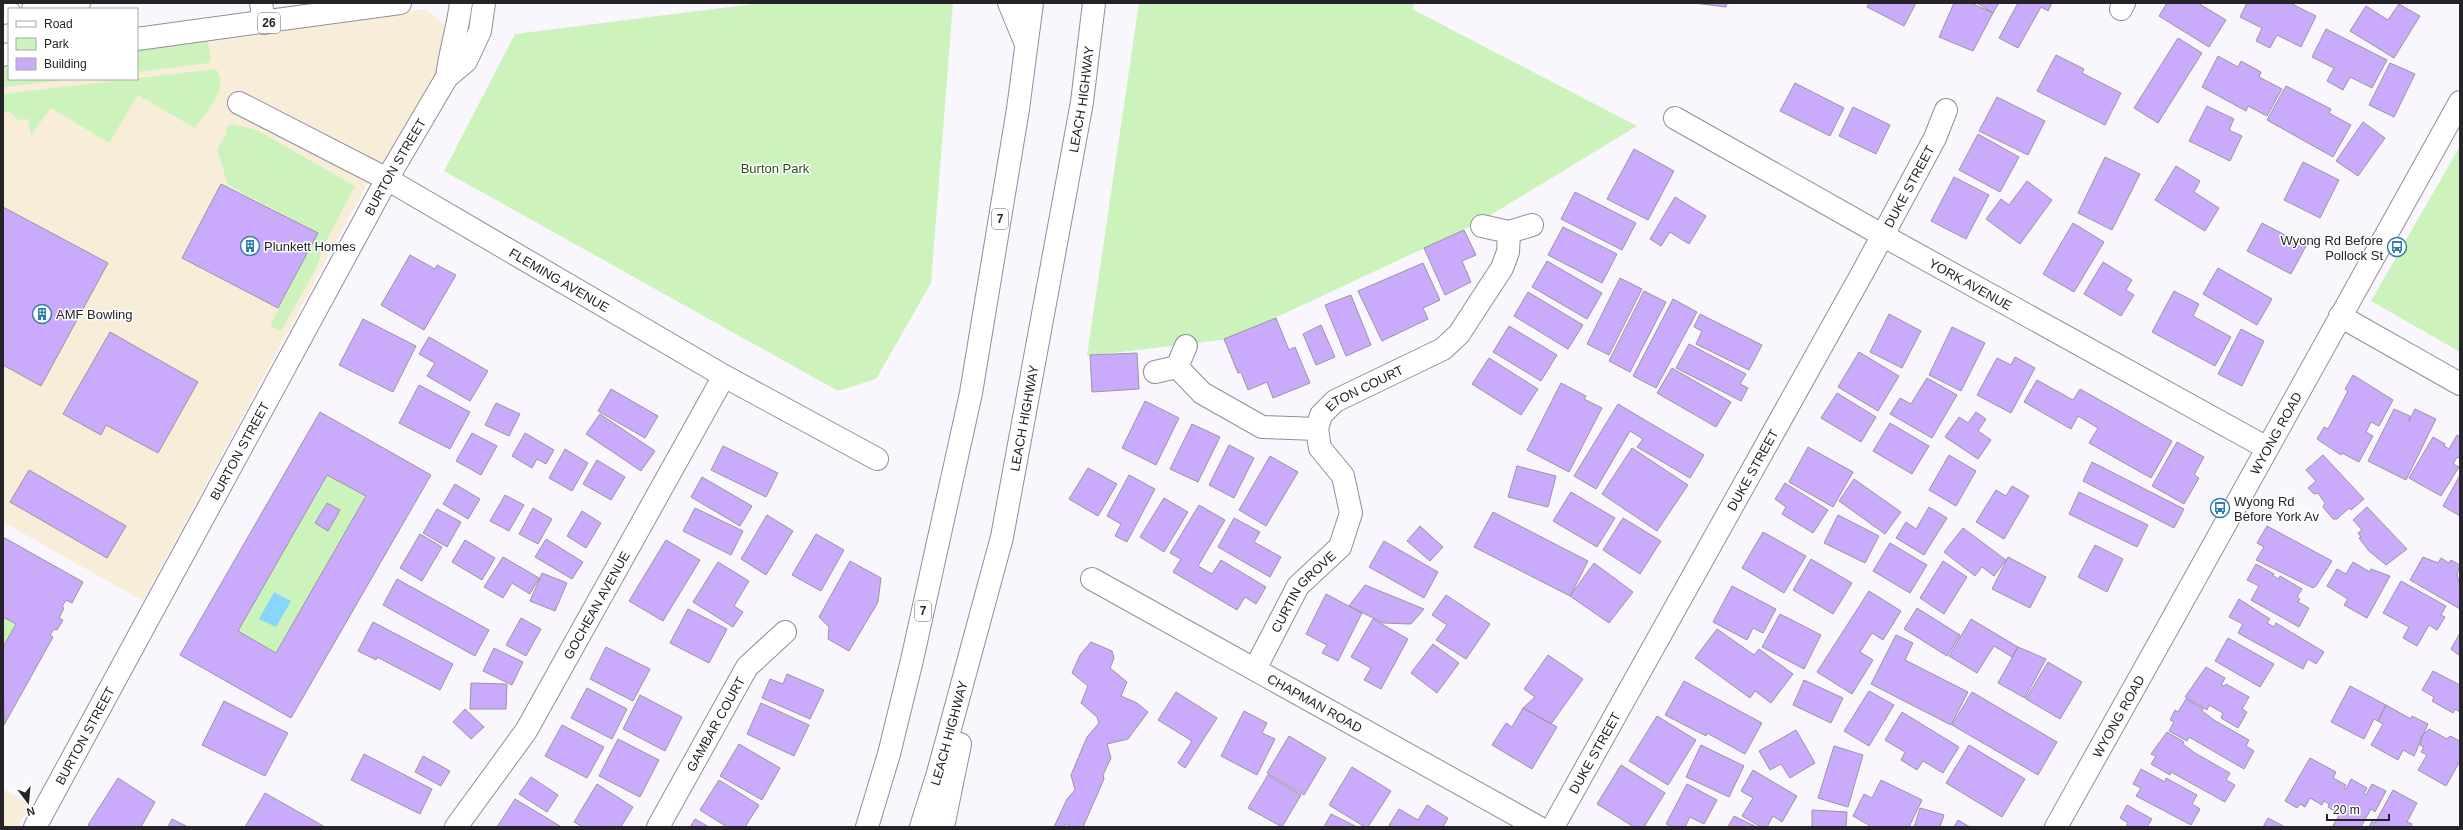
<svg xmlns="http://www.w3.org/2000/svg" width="2463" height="830" viewBox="0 0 2463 830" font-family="Helvetica,sans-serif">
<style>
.commercial{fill:#f8edd8}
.green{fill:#cdf3bd;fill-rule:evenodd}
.water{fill:#89d6fd}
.building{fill:#caaafb;stroke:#9a96a1;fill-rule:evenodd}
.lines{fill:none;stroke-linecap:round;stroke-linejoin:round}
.street-casing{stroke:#928e99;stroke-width:24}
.secondary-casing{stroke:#928e99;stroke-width:24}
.primary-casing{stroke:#928e99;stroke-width:24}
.highway-casing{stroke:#928e99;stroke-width:24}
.street{stroke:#fff;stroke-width:22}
.secondary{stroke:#fff;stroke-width:22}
.primary{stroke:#fff;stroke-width:22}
.highway{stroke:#fff;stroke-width:22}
.labels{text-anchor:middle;stroke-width:3;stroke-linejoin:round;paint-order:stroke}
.shield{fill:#fff;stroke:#666568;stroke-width:1}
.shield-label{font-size:12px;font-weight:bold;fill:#252328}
.street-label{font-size:13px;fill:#252328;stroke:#fff}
.park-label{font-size:13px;fill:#2a4d19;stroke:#fff}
.poi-label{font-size:13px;fill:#252328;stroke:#fff;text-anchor:start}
</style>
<rect width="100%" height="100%" fill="#f9f6fd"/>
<path class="commercial" d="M426,9l19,16 1,33 -49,88 -23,25 -231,430 -140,-79v-462l6,-1v20h128v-35z
M3,789l27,15 -12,23h-15z"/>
<path class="green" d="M761,3h192l-22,280 -55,96 -38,12 -394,-220 71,-137z
M1139,3h276l-3,6 225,117 -161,98 -246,115 -143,17z
M208,41l3,18 -2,4 -72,9v-21z
M3,68h6v11h67l-73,8z
M216,69c14,21 -9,41 -21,59l-57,-33 -29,48 -58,-35 -20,27 -3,-16 -10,1 -9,-9 -6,1v-18z
M231,124l26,6 98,56 -32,61 -6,20 -36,64 -11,-5 48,-93 -90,-48 -11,-36 10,-16 -2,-4z
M2460,146v206l-89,-51z
M327,475l39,21 -90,157 -38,-22zM326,503l14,7 -12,21 -13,-8z
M3,617l13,7 -13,23z"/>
<path class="water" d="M274,592l17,9 -15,26 -17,-8z"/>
<path class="building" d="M1694,3h33l-1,4z
M1869,3h47l-12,23 -37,-19z
M1954,3h17l22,10 -20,38 -34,-14z
M1977,3h22l-6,10z
M2018,3h34l-4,8 -7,-4 -23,41 -19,-10z
M2167,3h31l28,17 -17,27 -50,-31z
M2247,3h43l26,13 -15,31 -24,-12 -7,13 -14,-7 6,-13 -22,-11z
M2399,4l21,12 -26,42 -44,-27 16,-25 22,14z
M2326,29l61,31 -15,28 -22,-11 -7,13 -16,-9 7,-13 -22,-11z
M2178,38l24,15 -44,70 -24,-15z
M2056,55l28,14 -2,4 39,20 -16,32 -68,-34z
M2218,56l20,11 3,-6 20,11 -2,5 23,12 -15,27 -19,-10 -2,5 -44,-24z
M2390,63l25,11 -21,43 -25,-12z
M1795,83l49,25 -14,28 -50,-25z
M2286,86l45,23 -2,4 22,12 -18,32 -66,-37z
M1997,97l48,24 -17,34 -49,-24z
M2207,106l27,13 -5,11 13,6 -12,25 -41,-20z
M1853,107l37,18 -14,29 -37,-18z
M2363,122l22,16 -27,38 -22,-15z
M1978,134l41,23 -19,35 -41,-22z
M1634,149l40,22 -26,49 -41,-21z
M2105,157l35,17 -28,56 -34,-17z
M2303,162l36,18 -19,38 -36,-18z
M2176,166l24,15 -6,11 25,16 -14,23 -50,-31z
M1954,177l35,18 -23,44 -35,-18z
M2027,181l25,19 -32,44 -34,-25 15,-20 8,6z
M221,184l97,49 -40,75 -96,-50z
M1575,192l61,31 -14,27 -61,-31z
M1675,197l31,19 -17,28 -19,-12 -9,14 -11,-7z
M3,207l105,56 -67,123 -38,-21z
M2073,223l31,19 -30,50 -31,-18z
M2262,223l44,23 -15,28 -44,-23z
M1563,227l54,27 -15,29 -54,-28z
M1464,230l12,25 -14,6 9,21 -26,13 -21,-47z
M410,255l25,14 2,-4 19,10 -32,55 -43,-25z
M1547,261l55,32 -15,26 -55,-32z
M2103,262l29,18 -6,10 8,5 -13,21 -37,-22z
M1423,263l17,37 -17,8 5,11 -46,22 -24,-50z
M2218,268l54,31 -15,26 -54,-31z
M1620,278l22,11 -33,66 -22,-11z
M1644,291l22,11 -36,70 -21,-11z
M2174,291l25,13 -6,12 38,21 -16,29 -63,-34z
M1528,292l55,33 -15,24 -54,-33z
M1351,295l20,50 -25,11 -21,-51z
M1673,299l24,13 -41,76 -23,-12z
M1700,314l62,31 -13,25 -53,-26 6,-13 -8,-4z
M1889,314l32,17 -19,37 -32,-16z
M1276,318l13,32 6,-3 15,36 -37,15 -6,-16 -19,8 -7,-18 -3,1 -14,-34z
M363,319l53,27 -23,46 -54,-27z
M1321,325l14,32 -19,8 -13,-31z
M1509,326l48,29 -16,26 -48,-29z
M1952,327l33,16 -24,48 -32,-16z
M2241,329l23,12 -22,45 -24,-12z
M110,332l88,50 -40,71 -52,-28 -5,10 -38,-21z
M429,337l59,34 -18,30 -43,-25 8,-13 -16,-9z
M1689,344l57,30 -6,10 8,4 -7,13 -65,-33z
M1859,352l40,24 -21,35 -40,-24z
M1137,353l2,36 -47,3 -2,-37z
M2015,357l20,11 -24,45 -34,-18 20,-37 14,7z
M1489,358l49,31 -17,26 -49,-31z
M1672,368l59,34 -15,25 -59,-34z
M2353,375l40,25 -14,26 -8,-4 -5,10 7,4 -14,26 -17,-9 -1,2 -24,-16 7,-12 4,2 20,-38 -3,-2z
M1927,378l30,17 -25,43 -42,-24 10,-16 11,6z
M2037,380l36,20 7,-11 92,52 -21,37 -62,-35 9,-15 -20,-12 -7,13 -47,-27z
M1561,383l25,13 -2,3 18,9 -33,64 -42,-22z
M419,385l51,27 -20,37 -51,-26z
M611,389l47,27 -13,22 -47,-27z
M1837,393l39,24 -15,25 -40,-24z
M1145,401l34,17 -23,47 -34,-17z
M496,403l24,11 -11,22 -24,-11z
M1618,404l86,51 -14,23 -53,-31 6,-8 -13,-8 -34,58 -22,-13z
M2394,409l16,7 -1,5 6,-12 21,10 -30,61 -38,-19z
M320,412l111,63 -140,243 -111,-63zM327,475l39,21 -90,157 -38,-22z
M1976,412l10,7 -8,12 13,9 -13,19 -33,-22 14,-20 9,6z
M600,414l55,37 -14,20 -55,-37z
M1890,423l39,23 -17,28 -39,-23z
M1192,424l28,13 -22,45 -28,-13z
M472,433l25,13 -16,29 -25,-14z
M525,433l29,17 -8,14 -9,-5 -5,9 -20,-12z
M2457,435l3,2v21l-3,-1 -4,7 6,3 -18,29 -32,-18 24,-41 12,7 -1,2 5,3z
M2177,442l27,15 -10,18 5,3 -15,26 -32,-18z
M1229,445l25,13 -20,40 -25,-13z
M723,446l55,27 -12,24 -55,-27z
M1808,447l45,25 -20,35 -44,-25z
M1632,448l56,37 -31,46 -55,-37z
M565,449l23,14 -16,28 -23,-13z
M1949,455l27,16 -20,35 -27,-16z
M2323,455l41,44 -13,11 -2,-2 -12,11h-4l-10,-12 2,-4 -7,-10 -4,1 -6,-6 8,-7 -10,-11z
M1270,456l28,16 -32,54 -27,-16z
M597,460l28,17 -14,23 -28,-16z
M2092,462l92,47 -10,19 -91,-47z
M1517,466l39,10 -8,31 -40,-10z
M1088,468l29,16 -19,32 -29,-17z
M29,470l97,56 -19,32 -97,-56z
M1129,475l26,14 -28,53 -12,-6 6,-12 -14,-8z
M2460,475v41l-17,-10z
M702,477l50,29 -12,20 -49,-29z
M1854,479l47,33 -16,22 -46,-33z
M1785,483l43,27 -15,23 -31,-19 4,-7 -11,-8z
M455,484l25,15 -12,20 -25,-15z
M2012,486l17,10 -25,43 -28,-17 20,-32 10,6z
M1571,492l44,26 -18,29 -44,-26z
M2079,492l69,33 -11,22 -68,-33z
M505,495l19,10 -15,26 -19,-10z
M1164,498l24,14 -24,40 -24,-15z
M327,503l13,7 -12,21 -13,-8z
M1199,505l26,15 -27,46 14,8 9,-14 45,27 -10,17 -11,-7 -8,13 -64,-38 8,-13 -11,-6z
M1929,507l18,11 -23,37 -28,-17 10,-16 10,7z
M2367,507l40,42 -21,16 -17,-14 -10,-13 2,-1 -3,-4 4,-3 -9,-10z
M533,508l19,11 -14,25 -19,-10z
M695,508l48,23 -12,24 -48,-24z
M437,509l24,13 -14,25 -24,-14z
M582,511l19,12 -15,25 -19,-12z
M1493,512l95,49 -18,35 -96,-49z
M767,515l26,16 -27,44 -25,-16z
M1838,515l41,21 -14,27 -41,-20z
M1234,518l26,14 -6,10 27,15 -11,20 -52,-30z
M1623,518l38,23 -21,33 -37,-24z
M1420,526l23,21 -13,14 -23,-20z
M2267,526l65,35 -16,25 -3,2 -57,-28 8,-13 -7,-4z
M1963,528l43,32 -12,16 -12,-9 -7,9 -31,-24z
M1763,532l43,24 -22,37 -42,-25z
M420,534l22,13 -20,34 -22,-13z
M816,534l28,16 -23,41 -29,-16z
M3,537l80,45 -11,21 -6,-3 -4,7 2,1 -5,10 4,2 -6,10 -3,-1 -4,6 3,2 -49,88 -1,-78 13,-23 -13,-7z
M546,539l37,23 -11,17 -37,-22z
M465,540l30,18 -13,22 -30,-18z
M666,540l34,20 -37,61 -34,-20z
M1384,541l54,31 -14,26 -55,-31z
M1890,543l37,22 -17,28 -37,-22z
M2095,545l28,14 -16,33 -29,-15z
M503,557l36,21 -9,16 -18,-11 -9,15 -19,-11z
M2008,557l38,20 -16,31 -38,-19z
M2423,557l15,6 3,-5 8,5 2,-3 9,5 -3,10 3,9v25l-50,-29z
M1811,559l41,24 -19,31 -40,-24z
M850,561l31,17 -3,24 -29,49 -21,-12 1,-12 -10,-10z
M1943,561l24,16 -23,37 -24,-16z
M718,562l31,19 -15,25 9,6 -10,15 -40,-25z
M2353,562l17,10 1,-3 19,7 -23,42 -23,-13 4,-6 -21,-13 10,-17 9,5z
M1594,563l39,29 -24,31 -39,-27z
M2256,564l18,10 -1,2 6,3 1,-3 22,13 -5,8 3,2 -2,3 11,6 -10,19 -48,-27 8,-14 -12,-6z
M542,573l25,10 -12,28 -25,-10z
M397,579l92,51 -14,26 -92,-51z
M2401,581l45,25 -5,9 4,2 -8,13 -8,-5 -12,21 -14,-8 6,-11 -26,-14z
M1365,585l59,24 -13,15 -28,-1 -34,-17z
M1732,586l44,23 -13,24 -10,-5 -6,12 -34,-18z
M1869,591l32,20 -18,29 -11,-7 -12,19 13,8 -21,34 -35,-22z
M1326,594l36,19 -24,48 -16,-8 5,-8 -21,-11z
M1446,595l44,29 -24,35 -30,-19 11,-15 -15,-10z
M2239,599l31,20 -3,4 7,4 2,-4 48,29 -8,12 -8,-5 -5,10 -65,-36 5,-9 -14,-7z
M1917,608l43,27 -13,21 -43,-27z
M688,609l39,20 -18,34 -39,-20z
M1780,614l41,21 -17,34 -42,-22z
M521,618l20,11 -15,27 -20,-11z
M1373,619l35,20 -27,50 -17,-9 7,-12 -20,-11z
M1971,619l47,28 -6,10 -18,-11 -17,27 -28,-17z
M373,622l80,42 -13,26 -63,-33 -1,3 -18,-9z
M1717,629l37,26 5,-6 34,25 -22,29 -16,-12 -5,7 -55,-40z
M2460,633v23l-9,-7z
M1896,635l17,8 -8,17 63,32 -17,33 -80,-41z
M2228,638l46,26 -14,23 -45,-26z
M1091,642l21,9 2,7 -4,10 17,14 -6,14 16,7 11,9 -20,27 -21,5 4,14 -8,17 1,4 -21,48h-11l-6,-3 -1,3h-11l13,-28 8,-9 -4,-15 16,-38 12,-14 -2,-6 -16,-14 7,-17 -16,-13 8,-18z
M1433,644l26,19 -22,30 -26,-20z
M606,647l44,22 -17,32 -43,-22z
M2018,647l28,12 -21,39 -27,-15z
M494,648l29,14 -11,23 -29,-14z
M1548,655l35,24 -32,45 -28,-16 12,-11 -11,-8z
M2048,662l34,20 -22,37 -34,-20z
M2206,667l19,11 -4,7 3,1 2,-2 23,13 -7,12 5,3 -9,16 -17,-10 2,-5 -14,-8 -2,5 -22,-13z
M2433,671l27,14v27l-5,-3 -2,4 -21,-12 2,-4 -12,-7z
M787,674l37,16 -14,29 -48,-21 8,-19 13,5z
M1804,680l39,18 -12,25 -38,-18z
M1684,681l78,42 -17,31 -38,-21 -1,3 -41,-21z
M471,683l36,1 -1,25h-36z
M2350,686l36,19 -8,16 -4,-2 -10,20 -33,-17z
M587,688l40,21 -15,30 -41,-21z
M1869,691l25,14 -25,41 -25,-15z
M1176,692l41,26 -32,50 -7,-5 14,-22 -34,-21z
M1972,692l85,50 -19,33 -86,-50z
M640,695l42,22 -17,34 -42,-22z
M2186,699l17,10 -1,2 12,9 35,20 -3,6 8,5 -10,18 -55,-32 -2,4 -18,-10 5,-9 -4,-2 5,-10 3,2z
M224,701l64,32 -23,43 -63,-31z
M761,703l48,22 -15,31 -47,-22z
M2386,705l25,14 1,-3 16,8 -14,32 -11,-6 -5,10 -27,-15 12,-21 -5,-3z
M1523,708l34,19 -25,42 -40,-24 14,-22 6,4z
M465,709l19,18 -13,12 -18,-17z
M1244,711l23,12 -5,10 13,6 -18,36 -36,-19z
M1902,712l57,35 -16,26 -20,-12 -6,9 -16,-10 4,-8 -20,-12z
M1657,716l39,24 -28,45 -39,-24z
M562,725l42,22 -17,31 -42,-22z
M2429,729l18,10 3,-3 10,5v20l-14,25 -28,-16 9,-15 -6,-3 3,-5 -4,-2 1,-8z
M1796,730l19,33 -25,15 -9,-14 -11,6 -11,-19z
M2167,732l17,10 -1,2 12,9 35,20 -4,7 9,5 -10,17 -54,-30 -1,3 -19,-11 5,-8 -5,-2z
M1289,736l37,22 -22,37 -37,-22z
M618,739l41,21 -19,37 -41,-21z
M739,744l41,24 -18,32 -42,-24z
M1701,745l43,21 -15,31 -43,-20z
M1969,745l56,34 -23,38 -56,-34z
M1834,746l29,9 -15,52 -30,-9z
M364,754l68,35 -12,25 -69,-34z
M423,756l27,15 -9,15 -26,-14z
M2310,758l26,14 -3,6 13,7 -2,3 2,1 5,-10 16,9 -3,6 2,1 6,-11 14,7 -11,21 -4,-3 -10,18h-29l8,-13 -12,-7 1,-3 -5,-3 -2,4 -12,-7 -5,9 -5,-3 -3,4 -12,-7z
M1621,765l44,28 -21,34h-10l-37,-23z
M1352,767l39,24 -23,36h-3l-36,-22z
M2141,769l24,13 1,-4 31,17 -5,9 8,5 -9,16 -55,-29 5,-8 -8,-4z
M1753,770l44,26 -15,26 -9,-6 -6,11h-6l-19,-11 11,-18 -12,-7z
M1268,775l33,20 -19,32 -34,-19z
M531,777l27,18 -11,17 -28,-18z
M118,778l37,24 -14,25h-50l-3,-2z
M719,780l40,25 -14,22h-18l-27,-17z
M1881,780l41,20 -13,27h-37l-19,-11 11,-22 8,4z
M597,784l36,23 -12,20h-38l-9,-5z
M1687,784l30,16 -13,24 -14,-7 -5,10h-12l-7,-3z
M2393,790l24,13 -10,19 5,2 -1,3h-42l3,-6 3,2z
M265,793l60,34h-80z
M515,799l45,27v1h-63z
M1427,805l21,13 -5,9h-55l11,-18 19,11z
M2127,805l25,14 -5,8h-21l2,-4 -8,-5z
M1920,808l24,7 -4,12h-26z
M1812,810l35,2 -1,15h-34z
M1331,814l26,13h-33z
M1734,816l23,11h-29z
M2268,818l17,9h-22z
M172,819l16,8h-20z
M695,819l14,8h-19z
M1958,820l12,7h-16z"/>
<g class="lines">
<defs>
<g id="street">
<path d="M261,3l3,20"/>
<path d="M2121,9l3,-6"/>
<path d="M447,77c3,-25 11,-49 14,-74"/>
<path id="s1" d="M239,103l148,76 337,197 153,83"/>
<path id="s2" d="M1675,118l207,117 385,213"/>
<path d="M1482,226l27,6 23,-7"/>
<path d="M2340,316l120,68"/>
<path d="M1177,367l25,26 60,34 55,2"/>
<path d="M1155,372l22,-5 9,-21"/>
<path id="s3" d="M1092,579l446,248"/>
<path id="s4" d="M1255,669l43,-83 42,-39 11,-34 -8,-37 -23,-28 -3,-19 4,-14 14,-14 108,-52 16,-15 43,-66 6,-16 1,-20"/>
<path id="s5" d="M35,827l352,-648 60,-102 19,-16 14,-30 4,-28"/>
<path id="s6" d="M456,827l70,-96 198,-355"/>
<path id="s7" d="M658,827l89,-160 38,-35"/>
<path id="s8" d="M1553,827l311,-557 71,-132 11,-28"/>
</g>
<g id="secondary">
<path id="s9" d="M2056,827c136,-241 269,-484 404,-725"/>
</g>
<path id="primary" d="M33,9l46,-6
M3,13l6,-1
M137,39l263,-36
M3,55l6,-1"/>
<g id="highway">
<path d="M1009,3l17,41"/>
<path d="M867,827l22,-73 23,-94 59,-267 47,-284 14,-106"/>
<path id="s10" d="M921,827l17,-54 64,-236 80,-435 12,-99"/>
<path d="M943,827l17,-83"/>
</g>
</defs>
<use href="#street" class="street-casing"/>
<use href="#secondary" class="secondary-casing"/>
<use href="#primary" class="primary-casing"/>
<use href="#highway" class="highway-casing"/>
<use href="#street" class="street"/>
<use href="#secondary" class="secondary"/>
<use href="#primary" class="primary"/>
<use href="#highway" class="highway"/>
</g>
<defs>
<symbol id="building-ring" viewBox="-11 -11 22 22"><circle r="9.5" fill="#fff" stroke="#327db0" stroke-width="1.5"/><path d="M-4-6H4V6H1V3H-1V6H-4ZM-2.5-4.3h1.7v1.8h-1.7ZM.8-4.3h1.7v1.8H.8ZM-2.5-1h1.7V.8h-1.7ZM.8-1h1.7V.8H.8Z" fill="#327db0"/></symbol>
<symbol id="bus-ring" viewBox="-11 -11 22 22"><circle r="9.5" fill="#fff" stroke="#327db0" stroke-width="1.5"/><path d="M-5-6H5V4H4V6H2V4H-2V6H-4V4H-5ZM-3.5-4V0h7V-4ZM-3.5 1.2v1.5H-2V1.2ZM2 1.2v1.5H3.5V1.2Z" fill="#327db0"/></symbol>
</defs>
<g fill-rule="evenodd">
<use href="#building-ring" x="239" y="235" width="22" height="22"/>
<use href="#bus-ring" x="2386" y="236" width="22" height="22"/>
<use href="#building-ring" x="31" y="303" width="22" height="22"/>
<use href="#bus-ring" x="2209" y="497" width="22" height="22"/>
</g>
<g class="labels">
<g class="shield">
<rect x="258" y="13" width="22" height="20" rx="3"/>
<rect x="992" y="209" width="16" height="20" rx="3"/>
<rect x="915" y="601" width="16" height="20" rx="3"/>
</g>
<g class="shield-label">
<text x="269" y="27">26</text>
<text x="1000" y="223">7</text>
<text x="923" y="615">7</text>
</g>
<g class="street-label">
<text dy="5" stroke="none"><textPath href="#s10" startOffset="746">LEACH HIGHWAY</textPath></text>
<text dy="5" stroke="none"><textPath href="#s5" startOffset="752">BURTON STREET</textPath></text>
<text dy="5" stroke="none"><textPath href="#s8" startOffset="733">DUKE STREET</textPath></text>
<text dy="5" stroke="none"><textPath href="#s1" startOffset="366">FLEMING AVENUE</textPath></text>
<text dy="5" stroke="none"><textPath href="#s2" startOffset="339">YORK AVENUE</textPath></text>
<text dy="5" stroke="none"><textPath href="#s4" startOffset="346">ETON COURT</textPath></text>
<text dy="5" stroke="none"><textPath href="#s10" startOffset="422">LEACH HIGHWAY</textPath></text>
<text dy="5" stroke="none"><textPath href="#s9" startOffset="451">WYONG ROAD</textPath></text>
<text dy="5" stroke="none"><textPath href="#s5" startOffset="428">BURTON STREET</textPath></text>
<text dy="5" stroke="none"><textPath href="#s8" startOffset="409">DUKE STREET</textPath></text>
<text dy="5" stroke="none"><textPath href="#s4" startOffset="92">CURTIN GROVE</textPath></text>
<text dy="5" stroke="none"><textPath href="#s6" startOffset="263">GOCHEAN AVENUE</textPath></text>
<text dy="5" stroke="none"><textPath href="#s3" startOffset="255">CHAPMAN ROAD</textPath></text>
<text dy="5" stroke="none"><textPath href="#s9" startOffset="127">WYONG ROAD</textPath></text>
<text dy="5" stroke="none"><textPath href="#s7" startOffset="118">GAMBAR COURT</textPath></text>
<text dy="5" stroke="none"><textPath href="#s10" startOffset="98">LEACH HIGHWAY</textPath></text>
<text dy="5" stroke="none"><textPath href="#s5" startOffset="104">BURTON STREET</textPath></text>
<text dy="5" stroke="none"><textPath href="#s8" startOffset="85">DUKE STREET</textPath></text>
</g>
<g class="park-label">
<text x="775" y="173">Burton Park</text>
</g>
<g class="poi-label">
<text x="2383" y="245" text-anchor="end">Wyong Rd Before<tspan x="2383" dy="15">Pollock St</tspan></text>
<text x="264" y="251">Plunkett Homes</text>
<text x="56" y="319">AMF Bowling</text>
<text x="2234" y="506">Wyong Rd<tspan x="2234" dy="15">Before York Av</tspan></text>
</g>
</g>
<rect width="2463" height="830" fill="none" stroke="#252328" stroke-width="8"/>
<rect x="8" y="8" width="130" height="72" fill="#ffffff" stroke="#a8a7a9"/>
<rect x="16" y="21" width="20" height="6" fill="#ffffff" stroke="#a8a7a9"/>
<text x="44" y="28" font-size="12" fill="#252328">Road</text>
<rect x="16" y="38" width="20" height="12" fill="#cdf3bd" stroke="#a8a7a9"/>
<text x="44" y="48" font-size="12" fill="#252328">Park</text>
<rect x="16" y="58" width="20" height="12" fill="#caaafb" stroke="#a8a7a9"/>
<text x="44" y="68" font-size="12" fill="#252328">Building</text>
<g transform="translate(28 802) rotate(164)" stroke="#ffffff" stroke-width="3" paint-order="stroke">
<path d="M0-3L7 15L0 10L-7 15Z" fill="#252328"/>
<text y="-6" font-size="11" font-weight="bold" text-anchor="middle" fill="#252328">N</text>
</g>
<path d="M2327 814v6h62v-6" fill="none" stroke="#252328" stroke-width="2"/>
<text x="2333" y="814" font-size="12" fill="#252328" stroke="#ffffff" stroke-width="3" paint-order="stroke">20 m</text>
</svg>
